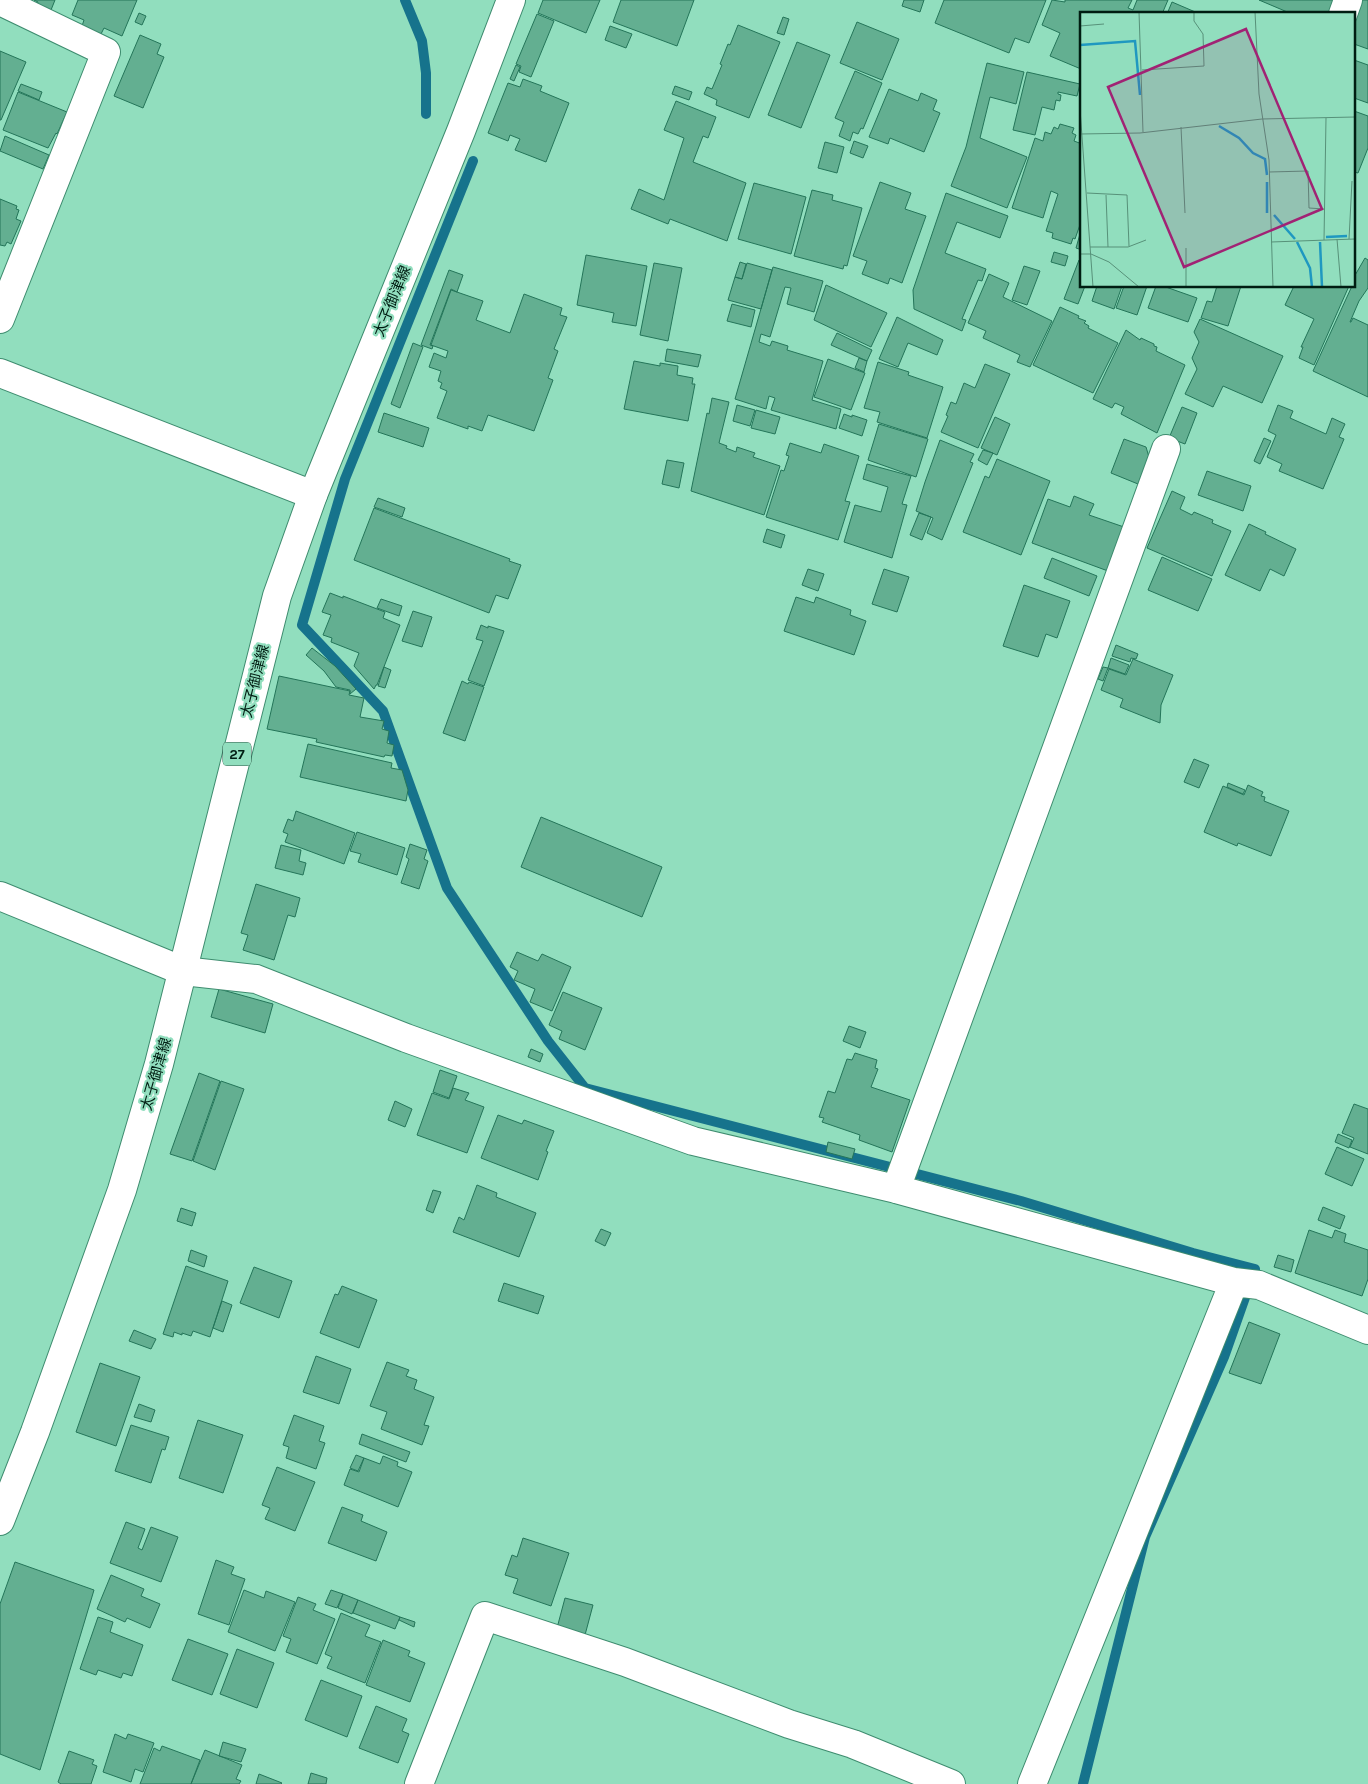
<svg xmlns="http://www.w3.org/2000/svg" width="1368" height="1784" viewBox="0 0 1368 1784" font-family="Karla,'Noto Sans JP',sans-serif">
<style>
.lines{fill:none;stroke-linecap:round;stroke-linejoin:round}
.stream{stroke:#16738c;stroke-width:10}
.building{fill:#63af91;stroke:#247559}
.minor-casing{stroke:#3e8c6f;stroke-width:30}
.primary-casing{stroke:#3e8c6f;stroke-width:30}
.minor{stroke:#fff;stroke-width:28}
.primary{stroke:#fff;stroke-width:28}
.labels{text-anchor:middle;stroke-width:4.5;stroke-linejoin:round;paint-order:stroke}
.shield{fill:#91debe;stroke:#2c5746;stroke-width:1}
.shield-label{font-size:14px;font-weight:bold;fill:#001d12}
.street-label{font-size:15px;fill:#001d12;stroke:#91debe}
.inset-river{fill:none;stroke:#1f98c0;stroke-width:2.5}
.inset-road{fill:none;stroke:#579179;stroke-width:1}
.view{fill:#a12274;fill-opacity:0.15;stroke:#a12274;stroke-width:2.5}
.inset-edge{fill:none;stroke:#001d12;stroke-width:2.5}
</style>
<rect width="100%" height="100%" fill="#91debe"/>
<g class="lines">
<path class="stream" d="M405,0l17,41 4,32v41
M473,161l-128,318 -43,146 81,86 64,177 101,153 37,47 436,113 172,52 62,16 -31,88 -79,180 -62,247"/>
</g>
<path class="building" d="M34,0h21l-4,10 -14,-6 1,-2z
M78,0h59l-15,36 -18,-8 -3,6 -19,-8 2,-6 -12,-5z
M543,0h57l-14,33 -48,-20z
M621,0h73l-17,46 -64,-24z
M904,0h20l-4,12 -18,-6z
M944,0h102l-17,43 -14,-5 -6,15 -74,-30z
M1052,0l13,2v-2h67l-4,8 5,2 4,-10h31l-6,14h-80l-1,55 -31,-13 10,-23 -18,-8z
M1259,0h79l-5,14h-41z
M1357,0h11v49l-14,-5v-30z
M1172,2l28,12h-33z
M139,13l7,3 -4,9 -7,-3z
M537,14l17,7 -23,56 -12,-5 2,-6 -5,-2z
M783,17l6,2 -5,16 -7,-2z
M857,22l42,17 -17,41 -42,-17z
M738,25l42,17 -31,76 -33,-13 1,-5 -13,-6 3,-7 5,2 10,-24 -2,-1 8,-20 2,1z
M610,26l22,8 -6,14 -21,-8z
M140,35l21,9 -4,10 7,3 -21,51 -29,-12z
M797,42l33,13 -29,73 -33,-13z
M0,51l26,11 -25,58h-1z
M1354,60l14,5v38l-14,-5z
M987,63l37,9 -8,32 -26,-7 -10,41 47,19 -20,51 -56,-22 15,-39z
M516,65l4,2 -6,14 -4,-2z
M855,71l27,12 -19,46 -2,-1 -3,6 -5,-2 -3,9 -11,-5 5,-14 -9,-4z
M1027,72l53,12 -3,12 -19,-4v2l3,1 -1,6 -4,-1 -2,10 -12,-3 -7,28 -22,-5z
M523,79l19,7 -2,5 29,12 -23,59 -31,-12 5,-11 -10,-4 -2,6 -20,-8 20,-50 12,4z
M21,84l21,8 -3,8 -21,-9z
M675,86l17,6 -3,8 -17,-6z
M889,89l29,12 3,-8 16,7 -4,10 7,3 -16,39 -34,-14 -2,6 -19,-7z
M18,92l49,20 -10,22 -1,-1 -8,15 -45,-18z
M676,101l40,16 -8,21 -5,-2 -10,26 53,21 -19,58 -57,-22 -2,5 -37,-15 8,-20 25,11 20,-62 -20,-8z
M1354,111l14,5v32l-10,25 -4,-1z
M1060,124l14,4 -2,5 4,2 -2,6 8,3v75l-7,20 -2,-1 -2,6 -19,-6 1,-5 -7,-2 12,-37 -7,-3 -8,27 -31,-10 23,-70 8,3 2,-9 6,2 3,-7 4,2z
M5,136l44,19 -6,14 -43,-18z
M854,141l14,5 -5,12 -13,-5z
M825,142l19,5 -7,26 -19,-5z
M880,182l31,11 -6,16 21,7 -24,67 -12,-5 -2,6 -26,-10 5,-13 -14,-5z
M754,183l52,14 -15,57 -53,-15z
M812,190l21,5 -1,5 30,8 -15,58 -3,-1 -1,4 -49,-13z
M946,193l62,23 -8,22 -43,-16 -12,31 41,16 -4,12 -4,-1 -16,39 4,1 -4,11 -48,-22 -1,-19z
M0,199l17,7 -1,3 3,1 -3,9 5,2 -10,23 -4,-2 -2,4 -5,-1z
M1082,227v23l-6,-2z
M1054,252l14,4 -3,10 -14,-4z
M586,255l61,11 -11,60 -24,-4 2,-9 -37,-8z
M1365,258l3,2v28l-9,13 -9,21h1l2,-4 15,7v72l-55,-26 39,-85h2v-9z
M1079,260l3,1v25h3l-7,18 -14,-5z
M740,262l6,2 -4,15 -7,-2z
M654,263l28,5 -14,73 -28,-6z
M747,263l25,7 -11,39 -33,-9 7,-23 7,2z
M1024,266l16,5 -13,34 -15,-5z
M773,267l50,14 -9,31 -27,-8 4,-16 -6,-1 -15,50 -9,-3 -2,8 11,4 2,-5 16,5 -1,4 36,11 -11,39 29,9 -5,20 -65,-19 4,-12 -6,-2 -3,13 -31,-10z
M449,270l14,5 -6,17 -6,-3 -21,56 3,1 -1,3 -11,-4z
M989,274l20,9 -6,14 49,24 -22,46 -13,-5 3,-7 -37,-17 3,-7 -18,-8z
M826,285l61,28 -16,34 -57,-27z
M1097,286h25l-8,23 -22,-8z
M1124,286h23l-10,29 -21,-7z
M1156,286h7l34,12 -9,24 -40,-14z
M1217,286h24l-13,40 -27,-8 6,-17 5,1z
M1294,286h55l-35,79 -15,-7 4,-11h-2l13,-28 -29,-14z
M451,290l32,11 -7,19 34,13 14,-39 38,14 -2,7 7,2 -13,32 4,2 -10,27 5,2 -19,51 -46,-16 -6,16 -14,-5v3l-31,-11 10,-27 -7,-3 2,-5 -4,-2 3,-10 -12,-4 5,-14 12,5 2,-7 -17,-6z
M732,304l23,6 -4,17 -24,-6z
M1060,307l19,9 -1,2 8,3 -2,2 5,3 -1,2 30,15 -25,50 -60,-28z
M897,317l46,23 -6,15 -29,-12 -10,24 -19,-8z
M1200,319l83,37 -21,47 -39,-17 -10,21 -28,-13 12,-25 -5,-11 7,-16 -5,-10z
M1126,330l14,10 1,-2 13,6v2l3,1 -1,4 29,14 -28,68 -36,-19 3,-7 -9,-4 -3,5 -19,-9z
M837,333l35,17 -5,11 -36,-16z
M413,343l10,4 -23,61 -9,-4z
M667,349l34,6 -3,12 -33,-6z
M859,358l8,3 -3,11 -9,-4z
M828,359l37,14 -14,37 -37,-13z
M634,361l26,5v-3l18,3 -1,9 16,3 -1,6h3l-7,37 -64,-12z
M878,362l31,10 -1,3 35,12 -16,51 -50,-16 3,-10 -16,-4z
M985,364l25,10 -32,74 -37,-16 7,-16 -2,-1 5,-13 5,2 8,-21 11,5z
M712,398l17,4 -10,41 8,3 -1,2 10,4 1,-5 18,6 -2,4 27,9 -16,49 -73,-24 16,-78 2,1z
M737,405l18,5 -5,16 -17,-5z
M1278,405l15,6 -3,7 36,16 6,-16 13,6 -6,13 5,2 -21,50 -44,-18 3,-7 -15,-7 9,-22 -8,-4z
M1182,407l15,6 -12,31 -16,-6z
M756,410l24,7 -5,17 -24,-6z
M384,413l45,15 -6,19 -45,-15z
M844,414l8,3v-2l15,5 -5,16 -23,-8z
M995,417l15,7 -13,31 -16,-7z
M879,424l49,15 -12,38 -48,-17z
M1264,438l7,3 -11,23 -6,-3z
M1124,439l22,8 3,10 -11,27 -27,-11z
M940,440l34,14 -4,8 3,1 -31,77 -15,-7 6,-15 -17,-7 9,-29z
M790,443l31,10 3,-9 35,12 -14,45 5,1 -12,38 -72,-23 15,-47 3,1 5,-15 -3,-1z
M983,450l10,3 -6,12 -9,-5z
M997,459l53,22 -29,74 -58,-23 22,-56 4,2z
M667,460l17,3 -5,25 -17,-4z
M867,464l44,12 -9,28 5,1 -15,53 -48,-16 11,-37 26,7 7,-25 -25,-8z
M1207,471l44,15 -8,25 -45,-16z
M1172,491l13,6 -5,12 12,6 2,-3 19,8 -1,3 19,8 -19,45 -65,-28z
M1074,496l20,8 -5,11 35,12 -16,44 -76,-28 16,-44 22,8z
M378,498l27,10 -3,9 -28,-10z
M374,508l136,51 -1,2 12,4 -13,34 -12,-4 -7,18 -135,-53z
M919,513l12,4 -9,23 -12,-5z
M1249,524l17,8 -1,2 31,15 -12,27 -14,-7 -10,22 -35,-16z
M767,529l18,6 -4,13 -18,-6z
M1162,557l50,22 -14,32 -50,-21z
M1052,558l45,18 -8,20 -45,-18z
M808,569l16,5 -6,17 -16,-6z
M884,569l25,8 -12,35 -25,-8z
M1024,585l46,16 -13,37 -11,-4 -8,23 -35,-11z
M330,593l13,5v-2l42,16 -2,6 17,7 -23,60h-1l-2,4 -20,-23 5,-13 -28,-11 1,-4 -9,-3 8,-20 -9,-3z
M796,597l18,6 2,-6 35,13 -1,5 16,6 -12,34 -70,-24z
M381,599l21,7 -3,10 -22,-8z
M413,611l19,6 -10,30 -20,-6z
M481,625l7,3v-2l16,5 -20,55 -16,-6 15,-39 -7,-2z
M1116,645l22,9 -2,5 -5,-1 -1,4 -18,-6z
M312,648l23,18 21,23 -6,5v-4l-14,-3 -12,-16 -18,-16z
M1111,658l18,7 -4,9 -17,-6z
M1133,659l40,16 -12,30 -1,18 -40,-16 3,-8 -22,-9 8,-21 17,6z
M384,667l7,3 -6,18 -7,-2z
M1103,667l5,1 -5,13 -5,-2z
M279,676l71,15 -1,4 15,3 -4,19 24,4 -2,8 7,2 -2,12 7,2 -2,11 -7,-1 -1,2 -68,-15 1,-3 -50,-10z
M462,681l6,3 1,-2 15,5 -19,54 -22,-8z
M308,744l84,19 -1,5 11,2 6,20 -2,11 -106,-24z
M1194,759l15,6 -10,23 -15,-6z
M1228,783l17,7 -2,4 -16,-7z
M1248,785l15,7 -2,4 4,1 -1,4 25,10 -18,45 -33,-13 -1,3 -33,-14 19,-46 21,9z
M296,811l59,22 -11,31 -59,-22 3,-8 -5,-2 5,-13 5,2z
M541,817l121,50 -20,50 -121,-50z
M357,832l48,16 -8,27 -39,-13 3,-8 -11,-3z
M410,844l17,6 -3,9 4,2 -9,28 -18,-6 8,-24 -3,-2z
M281,845l20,5 -2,11 7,2 -3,12 -28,-7z
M256,884l44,14 -5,19 -7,-2 -14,45 -31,-10 5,-15 -7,-2z
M517,952l21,9 4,-7 29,13 -19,44 -22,-9 5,-13 -21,-9 4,-9 -8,-4z
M219,989l54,15 -8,29 -54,-16z
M563,992l39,16 -17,42 -26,-11 3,-8 -13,-6z
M849,1026l17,6 -6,16 -17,-7z
M531,1049l12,5 -3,8 -12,-5z
M855,1053l22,7 -2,8 3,1 -7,18 39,13 -18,52 -33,-12 1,-5 -38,-13 2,-4 -5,-1 9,-26 7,2 12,-34 5,1z
M440,1070l17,6 -8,22 -16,-6z
M199,1073l21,8 -28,80 -22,-7z
M221,1081l23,8 -29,81 -22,-9z
M453,1088l16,5 -4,7 19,7 -17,46 -50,-18 15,-42 17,6z
M395,1101l17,8 -7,18 -17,-7z
M1354,1104l14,5v45l-18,-7 4,-9 -12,-5z
M498,1115l24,9 2,-4 30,11 -8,20 2,1 -10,28 -57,-22z
M1338,1134l14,6 -3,8 -14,-6z
M828,1142l27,7 -3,10 -26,-7z
M1337,1147l27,12 -12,27 -27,-12z
M477,1185l20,8 -1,4 40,16 -17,44 -66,-25 6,-15 5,3z
M433,1190l8,2 -8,21 -7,-3z
M1323,1207l22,9 -5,13 -22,-9z
M181,1208l15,5 -4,13 -15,-5z
M601,1229l10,4 -6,13 -10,-5z
M1309,1230l23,8 3,-8 11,4 -2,8 24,8v29l-6,17 -67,-23z
M191,1250l16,6 -3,11 -16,-6z
M1278,1255l16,5 -3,12 -17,-5z
M186,1266l42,15 -18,56 -17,-6 -2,5 -9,-3v2l-8,-3 -1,5 -10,-3z
M254,1267l38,14 -13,37 -39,-15z
M504,1283l40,13 -6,18 -40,-13z
M342,1286l35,14 -18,48 -39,-15 15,-39 3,1z
M222,1301l10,4 -9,27 -10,-4z
M1249,1322l31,12 -19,50 -32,-11z
M134,1330l22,9 -5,10 -22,-8z
M316,1356l35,13 -12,35 -36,-12z
M387,1362l22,8 -3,6 11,4 -3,9 20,8 -10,28 5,1 -7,19 -41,-16 6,-17 -17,-6z
M100,1363l40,14 -24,69 -40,-14z
M139,1404l16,6 -4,12 -17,-5z
M294,1415l30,11 -5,15 6,2 -9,26 -30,-11 3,-11 -6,-2z
M198,1420l45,15 -20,58 -44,-15z
M131,1425l38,12 -4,13 -3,-1 -11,34 -36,-12z
M362,1434l48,18 -4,10 -47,-18z
M356,1455l8,3 -6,13 -8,-3z
M383,1456l15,6 -1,4 15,6 -14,35 -54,-22 6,-16 9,3 5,-14 16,6z
M277,1467l38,15 -20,49 -30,-12 5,-11 -8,-3z
M342,1507l21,8 -2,6 26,11 -11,29 -48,-18z
M126,1522l19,7 -7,19 4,2 9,-23 27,10 -17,45 -51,-19z
M523,1538l46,15 -18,53 -38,-13 5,-14 -13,-4 7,-20 5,2z
M216,1560l18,7 -3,7 14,5 -16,46 -31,-11z
M15,1562l79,28 -54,180 -40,-16v-150z
M111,1575l33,14 -3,7 19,8 -10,24 -23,-10 -2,4 -28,-13z
M244,1590l20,8 2,-7 29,11 -20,49 -47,-19z
M331,1590l12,4 -6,14 -12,-4z
M343,1594l15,6 -6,14 -14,-6z
M298,1597l18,7 -3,6 22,9 -18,45 -31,-12 5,-13 -8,-3z
M565,1598l28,7 -8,30 -28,-7z
M358,1600l42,17 -5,12 -42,-16z
M341,1613l29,12 -5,11 16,6 -16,41 -38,-15 5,-11 -7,-3z
M98,1617l15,5 -3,10 33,13 -11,31 -9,-3 -2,5 -23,-8 -2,5 -16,-6z
M400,1617l15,5 -1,5 -15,-7z
M188,1639l40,15 -16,41 -40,-15z
M383,1640l27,11 -2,5 17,7 -15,39 -44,-17z
M237,1649l37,14 -17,45 -37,-14z
M321,1680l41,16 -15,41 -42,-17z
M376,1706l31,13 -5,12 7,3 -11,29 -39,-15z
M115,1734l11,5 2,-5 26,9 -11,29 -8,-3 -4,13 -28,-10z
M223,1742l23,7 -5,13 -22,-6z
M162,1746l38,14 -9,24h-51l14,-36 6,3z
M205,1750l37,15 -6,14 5,2 -2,3h-48z
M69,1751l25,9 -2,4 5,2 -6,18h-30l-3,-2z
M311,1773l16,5 -1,6h-18z
M259,1774l23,9 -1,1h-25z"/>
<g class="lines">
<defs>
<path id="minor" d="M0,1l106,51 -106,267
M1343,14l5,-14
M0,373l313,122
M0,896l183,75 73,8 150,59 287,103 203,48 338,93 25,3 109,45
M896,1189l270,-740
M419,1784l66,-168 140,46 164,62 64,20 98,40
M1032,1784l202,-502"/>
<path id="primary" d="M0,1521l35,-89 87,-242 37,-126 118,-468 36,-101 148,-364 50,-131"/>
</defs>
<use href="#minor" class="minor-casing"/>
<use href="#primary" class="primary-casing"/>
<use href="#minor" class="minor"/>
<use href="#primary" class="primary"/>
</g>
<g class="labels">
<rect class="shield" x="223" y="742.5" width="28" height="23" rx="4"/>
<g class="shield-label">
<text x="237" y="759">27</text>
</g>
<g class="street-label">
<text transform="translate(392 301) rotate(-68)" y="5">太子御津線</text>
<text transform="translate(255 681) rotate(-76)" y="5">太子御津線</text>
<text transform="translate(156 1074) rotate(-74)" y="5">太子御津線</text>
</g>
</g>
<g transform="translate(1080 12)">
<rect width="275" height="275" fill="#91debe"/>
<path class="inset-river" d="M0,33l55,-4 5,54M139,114l20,12 14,15 12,6 2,16M187,170v31M194,203l21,24M246,225l21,-1M217,230l13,26 2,19M240,230l2,45"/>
<path class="inset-road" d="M59,0l4,120M175,0l4,82 10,66 4,127M0,14l24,-2M62,58l62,-4 -1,-32 -9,-13v-9M0,97l13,178M101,115l4,86M0,122l60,-1 122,-14 93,-2M189,160l39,-1 1,37 15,1M7,181l40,2 2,51M26,183l2,52M257,227l4,48M269,227l3,-58M244,228l2,-122M191,230l84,-3M10,235h38l18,-7M106,236v39M0,242h11l18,8 30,25"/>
<path class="view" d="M166,17l76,180 -138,58 -76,-180z"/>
<rect width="275" height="275" class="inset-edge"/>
</g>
</svg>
